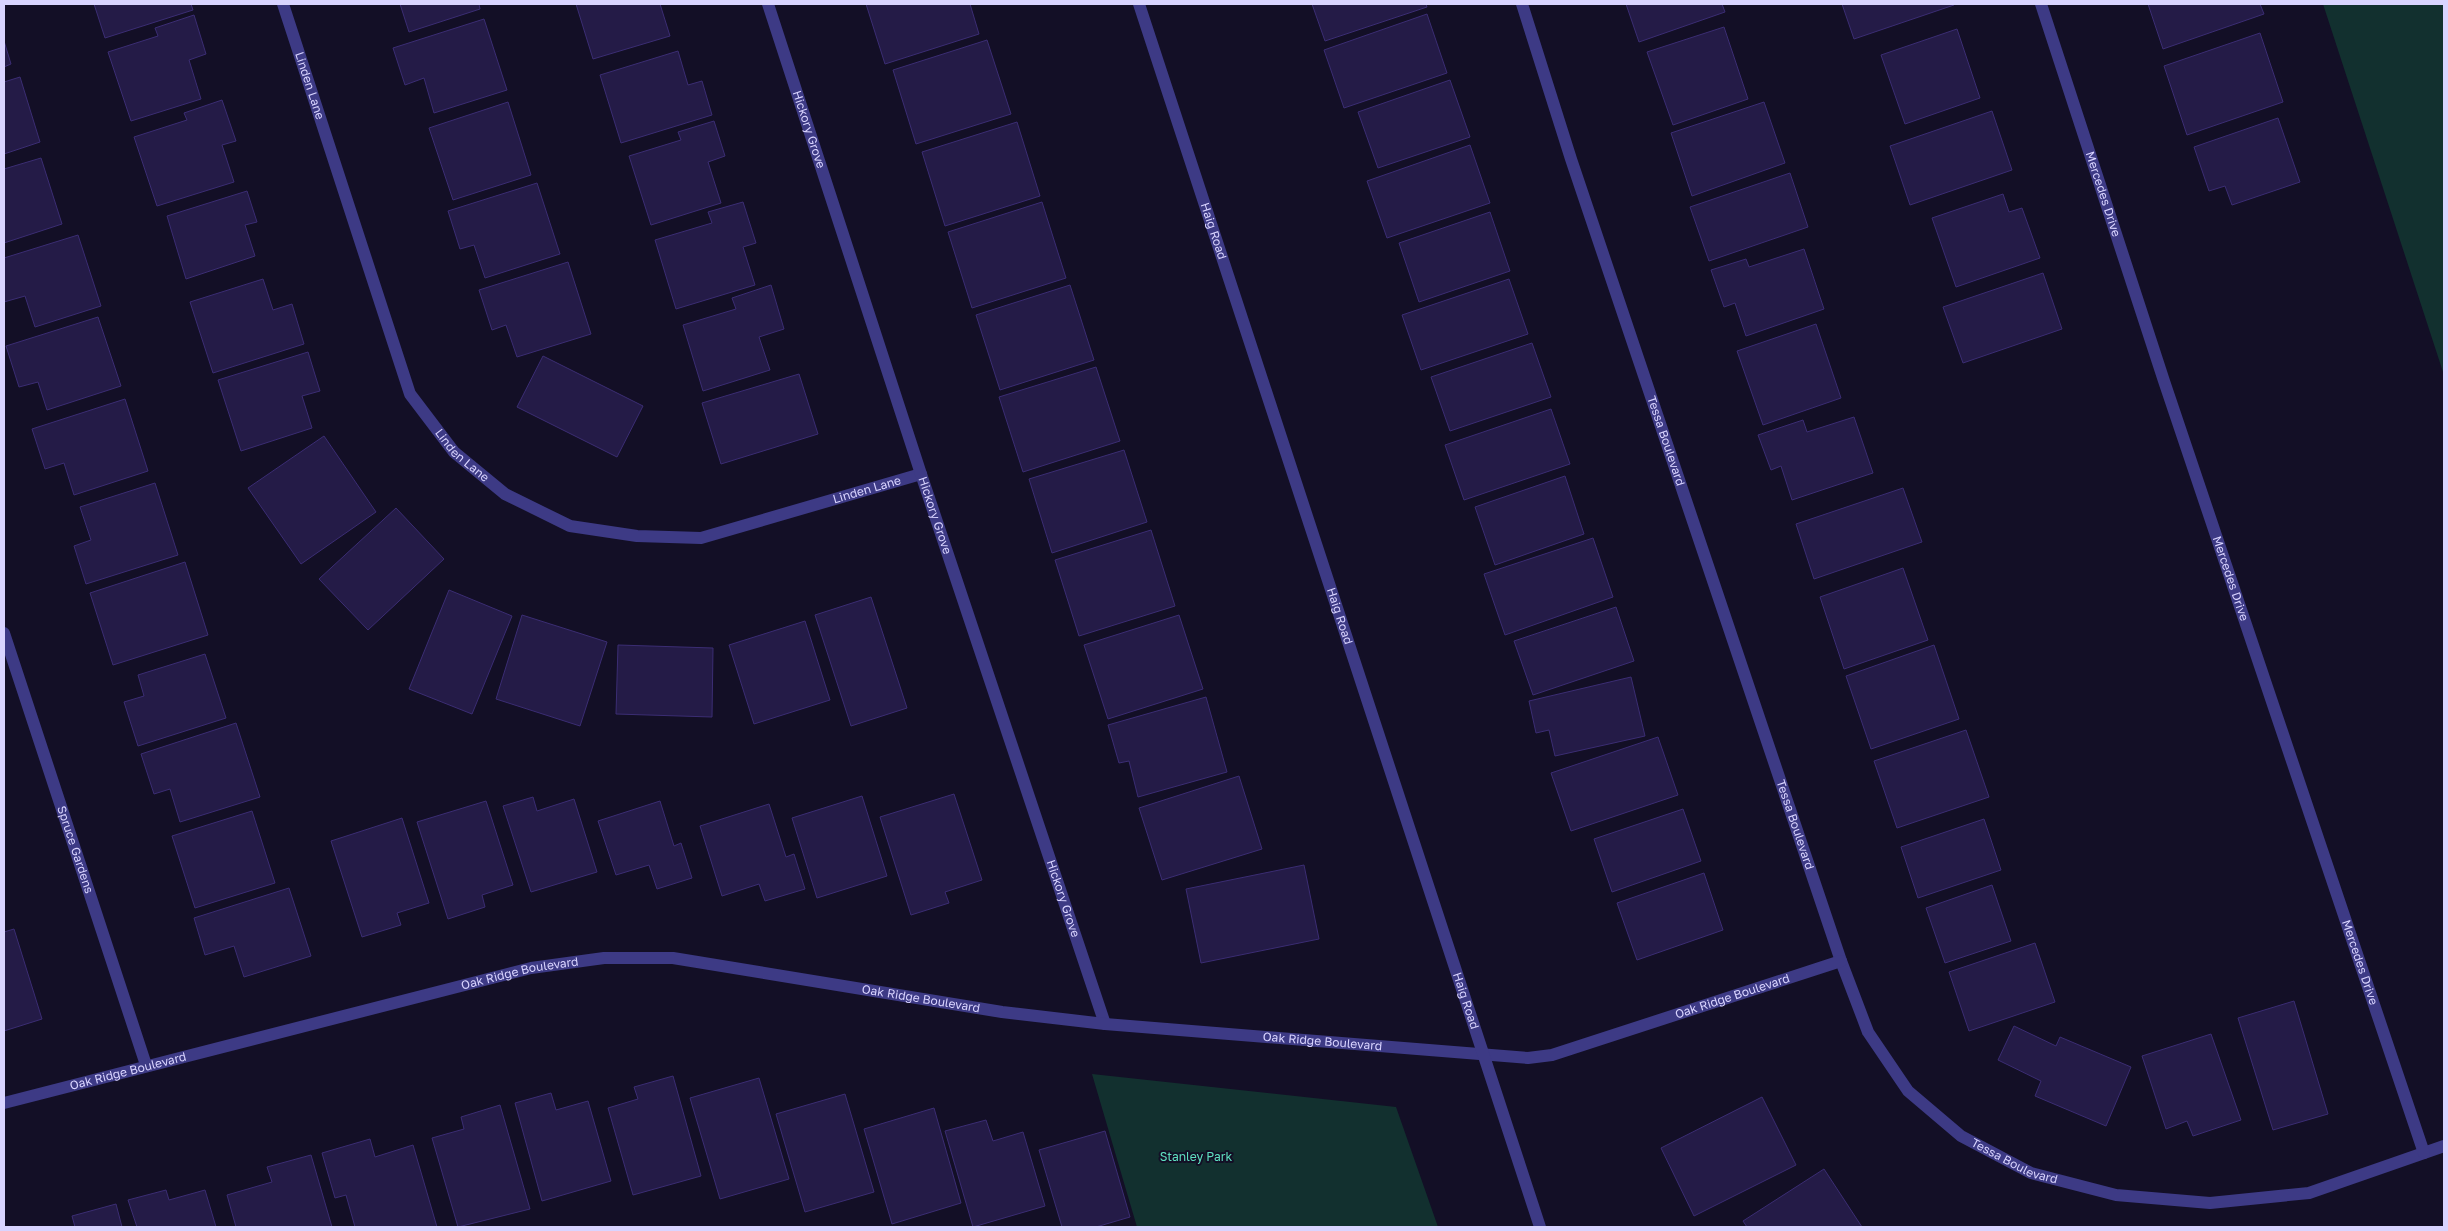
<svg xmlns="http://www.w3.org/2000/svg" width="2448" height="1231" viewBox="0 0 2448 1231" font-family="'Golos Text',sans-serif">
<style>
.green{fill:#12302f}
.building{fill:#241b47;stroke:#3b2d73}
.lines{fill:none;stroke-linecap:round;stroke-linejoin:round}
.minor{stroke:#3d3a85;stroke-width:12}
.tertiary{stroke:#3d3a85;stroke-width:12}
.labels{text-anchor:middle;stroke-width:4;stroke-linejoin:round;paint-order:stroke}
.street-label{font-size:12px;fill:#d9d4ff;stroke:#130f26}
.park-label{font-size:12px;fill:#5fe0c0;stroke:#130f26}
</style>
<rect width="100%" height="100%" fill="#130f26"/>
<path class="green" d="M2323,4h121v371z
M1092,1074l304,33 42,120h-301z"/>
<path class="building" d="M94,4h97l2,6 -88,28z
M400,4h79l1,5 -71,23z
M576,4h84l10,32 -77,23z
M866,4h104l9,30 -94,30z
M1312,4h114l1,3 -102,34z
M1626,4h96l3,8 -86,30z
M1842,4h111l1,1 -100,34z
M2148,4h112l4,10 -101,35z
M1427,14l20,59 -103,35 -20,-58z
M194,15l12,39 -17,6 12,39 -70,22 -23,-69 50,-16 -3,-8z
M484,19l23,71 -73,23 -10,-35 -19,7 -12,-37z
M1724,27l24,72 -75,26 -26,-73z
M1957,29l23,69 -75,26 -24,-69z
M2260,33l23,69 -96,33 -23,-69z
M987,40l24,74 -95,30 -23,-74z
M4,41l7,23 -7,3z
M678,51l10,34 14,-4 10,34 -91,28 -21,-68z
M20,77l20,65 -36,12v-72z
M1450,80l20,57 -92,31 -20,-56z
M222,100l14,41 -14,4 12,37 -77,24 -23,-69 53,-17 -3,-7z
M508,102l23,73 -78,25 -24,-72z
M1764,102l21,61 -93,33 -21,-63z
M1992,111l20,59 -102,35 -20,-59z
M2278,118l22,64 -68,23 -7,-19 -16,5 -15,-44z
M714,121l11,35 -17,6 13,41 -70,22 -22,-69 52,-16 -3,-8z
M1017,122l23,74 -95,30 -23,-74z
M1470,145l20,58 -103,35 -20,-57z
M41,158l21,66 -58,19v-74z
M1790,173l18,54 -99,34 -19,-54z
M537,183l23,71 -75,24 -11,-33 -14,4 -12,-38z
M247,191l10,31 -12,3 10,31 -69,23 -19,-63z
M2003,194l6,18 13,-4 18,50 -84,29 -24,-69z
M743,202l13,41 -13,4 12,38 -79,24 -21,-69 57,-17 -4,-11z
M1042,202l24,76 -94,30 -24,-76z
M1490,212l20,59 -91,31 -20,-59z
M78,235l23,71 -66,21 -10,-31 -21,6v-44z
M1804,249l20,60 -78,27 -11,-33 -11,4 -13,-37 35,-11 3,8z
M568,262l23,72 -74,23 -11,-32 -14,5 -13,-40z
M2043,273l19,56 -99,34 -20,-56z
M263,279l10,31 19,-6 12,40 -91,29 -23,-71z
M1509,279l19,55 -107,36 -19,-55z
M771,285l13,44 -25,8 11,33 -67,21 -20,-66 53,-16 -4,-11z
M1070,285l24,75 -94,30 -24,-75z
M98,317l23,69 -74,24 -9,-28 -19,5 -13,-41z
M1816,324l25,74 -78,27 -26,-74z
M1532,343l19,54 -101,34 -19,-54z
M308,352l12,39 -18,5 10,32 -71,23 -23,-71z
M543,356l100,50 -26,51 -100,-50z
M1096,367l24,74 -97,31 -24,-75z
M799,374l19,60 -97,30 -19,-61z
M125,399l23,72 -74,24 -10,-32 -19,6 -13,-40z
M1551,409l19,55 -106,36 -19,-55z
M1854,417l19,56 -81,27 -11,-34 -10,4 -13,-35 45,-15 4,12z
M324,436l52,76 -75,52 -53,-76z
M1124,450l23,72 -95,31 -23,-74z
M1565,476l19,58 -89,31 -20,-58z
M155,483l23,72 -92,29 -12,-38 17,-6 -11,-33z
M1903,488l19,54 -108,37 -18,-55z
M396,508l48,51 -76,71 -49,-51z
M1151,530l24,76 -96,30 -24,-76z
M1593,538l20,59 -108,38 -21,-61z
M185,562l23,73 -95,30 -23,-72z
M1903,568l25,72 -84,29 -24,-72z
M449,590l63,26 -40,98 -63,-25z
M871,597l36,111 -56,18 -36,-111z
M1616,607l18,54 -101,34 -19,-54z
M522,615l85,27 -27,84 -84,-27z
M1179,615l24,74 -95,30 -24,-74z
M805,621l25,79 -76,24 -25,-79z
M618,645l95,3 -1,69 -96,-3z
M1934,645l25,74 -88,30 -25,-73z
M205,654l21,64 -88,28 -14,-44 20,-6 -6,-21z
M1631,677l14,59 -90,20 -6,-26 -13,3 -7,-32z
M1206,697l21,75 -89,25 -9,-36 -10,2 -11,-38z
M236,723l24,74 -80,25 -10,-33 -16,5 -13,-40z
M1966,730l23,67 -92,31 -23,-67z
M1658,737l20,58 -107,36 -20,-58z
M1239,776l23,73 -100,31 -23,-72z
M954,794l28,86 -37,12 4,11 -38,12 -31,-98z
M862,796l25,80 -70,22 -25,-80z
M533,797l4,14 37,-12 23,73 -66,20 -28,-86z
M486,801l27,84 -31,10 3,12 -37,12 -31,-97z
M660,801l14,45 7,-3 11,35 -35,11 -8,-24 -33,10 -18,-54z
M769,804l17,53 8,-3 11,35 -40,12 -6,-17 -37,12 -22,-70z
M1683,809l18,52 -89,31 -18,-53z
M252,811l23,72 -80,25 -23,-72z
M402,818l27,85 -32,10 4,12 -39,12 -31,-96z
M1984,819l17,51 -83,28 -17,-51z
M1304,865l15,74 -118,24 -15,-74z
M1704,873l19,57 -86,30 -20,-57z
M1992,885l19,56 -66,22 -19,-55z
M289,888l22,68 -67,21 -10,-31 -29,9 -11,-37z
M14,929l28,90 -38,12v-99z
M2035,943l20,59 -86,29 -20,-59z
M2294,1001l34,113 -55,16 -35,-112z
M2014,1026l42,20 4,-9 71,30 -25,59 -71,-30 6,-15 -43,-21z
M2211,1034l30,86 -48,16 -6,-15 -21,8 -24,-73z
M673,1076l28,100 -68,19 -25,-87 30,-9 -4,-12z
M759,1078l30,101 -69,20 -30,-101z
M551,1093l5,17 32,-9 23,80 -69,20 -27,-98z
M845,1094l29,98 -69,20 -29,-98z
M1762,1097l34,68 -102,51 -33,-68z
M500,1105l30,104 -72,18 -26,-89 32,-9 -3,-12z
M934,1108l27,95 -69,21 -28,-95z
M986,1120l7,21 30,-9 22,74 -72,21 -28,-96z
M1105,1131l25,86 -34,10h-34l-23,-77z
M370,1139l5,18 38,-12 24,82h-82l-9,-32 -11,3 -13,-45z
M311,1155l21,72h-96l-9,-32 45,-13 -5,-15z
M1824,1169l38,58h-115l-4,-6z
M166,1190l3,10 36,-10 11,37h-79l-9,-27z
M116,1204l6,23h-47l-3,-11z"/>
<g class="lines">
<g class="minor">
<path id="s1" d="M283,4l127,390 44,58 51,42 65,32 67,10 64,2 220,-64"/>
<path id="s2" d="M768,4l153,470 184,550"/>
<path id="s3" d="M1522,4l49,155 270,802 27,71 40,59 53,45 70,37 85,22 94,8 99,-10 135,-47"/>
<path id="s4" d="M2041,4l123,377 260,772"/>
<path id="s5" d="M4,633l142,432"/>
<path id="s6" d="M4,1103l527,-135 73,-10h69l329,54 103,12 423,34 24,-3 289,-94"/>
</g>
<path class="tertiary" id="s7" d="M1139,4l401,1223"/>
</g>
<g class="labels">
<g class="street-label">
<text dy="4" stroke="none"><textPath href="#s1" startOffset="86">Linden Lane</textPath></text>
<text dy="4" stroke="none"><textPath href="#s2" startOffset="132">Hickory Grove</textPath></text>
<text dy="4" stroke="none"><textPath href="#s4" startOffset="200">Mercedes Drive</textPath></text>
<text dy="4" stroke="none"><textPath href="#s7" startOffset="239">Haig Road</textPath></text>
<text dy="4" stroke="none"><textPath href="#s3" startOffset="460">Tessa Boulevard</textPath></text>
<text dy="4" stroke="none"><textPath href="#s1" startOffset="491">Linden Lane</textPath></text>
<text dy="4" stroke="none"><textPath href="#s1" startOffset="926">Linden Lane</textPath></text>
<text dy="4" stroke="none"><textPath href="#s2" startOffset="538">Hickory Grove</textPath></text>
<text dy="4" stroke="none"><textPath href="#s4" startOffset="605">Mercedes Drive</textPath></text>
<text dy="4" stroke="none"><textPath href="#s7" startOffset="644">Haig Road</textPath></text>
<text dy="4" stroke="none"><textPath href="#s3" startOffset="865">Tessa Boulevard</textPath></text>
<text dy="4" stroke="none"><textPath href="#s5" startOffset="228">Spruce Gardens</textPath></text>
<text dy="4" stroke="none"><textPath href="#s2" startOffset="942">Hickory Grove</textPath></text>
<text dy="4" stroke="none"><textPath href="#s4" startOffset="1010">Mercedes Drive</textPath></text>
<text dy="4" stroke="none"><textPath href="#s6" startOffset="532">Oak Ridge Boulevard</textPath></text>
<text dy="4" stroke="none"><textPath href="#s6" startOffset="1762">Oak Ridge Boulevard</textPath></text>
<text dy="4" stroke="none"><textPath href="#s6" startOffset="938">Oak Ridge Boulevard</textPath></text>
<text dy="4" stroke="none"><textPath href="#s7" startOffset="1049">Haig Road</textPath></text>
<text dy="4" stroke="none"><textPath href="#s6" startOffset="1342">Oak Ridge Boulevard</textPath></text>
<text dy="4" stroke="none"><textPath href="#s6" startOffset="128">Oak Ridge Boulevard</textPath></text>
<text dy="4" stroke="none"><textPath href="#s3" startOffset="1285">Tessa Boulevard</textPath></text>
</g>
<g class="park-label">
<text x="1196" y="1161">Stanley Park</text>
</g>
</g>
<rect width="2448" height="1231" fill="none" stroke="#d9d4ff" stroke-width="10"/>
</svg>
